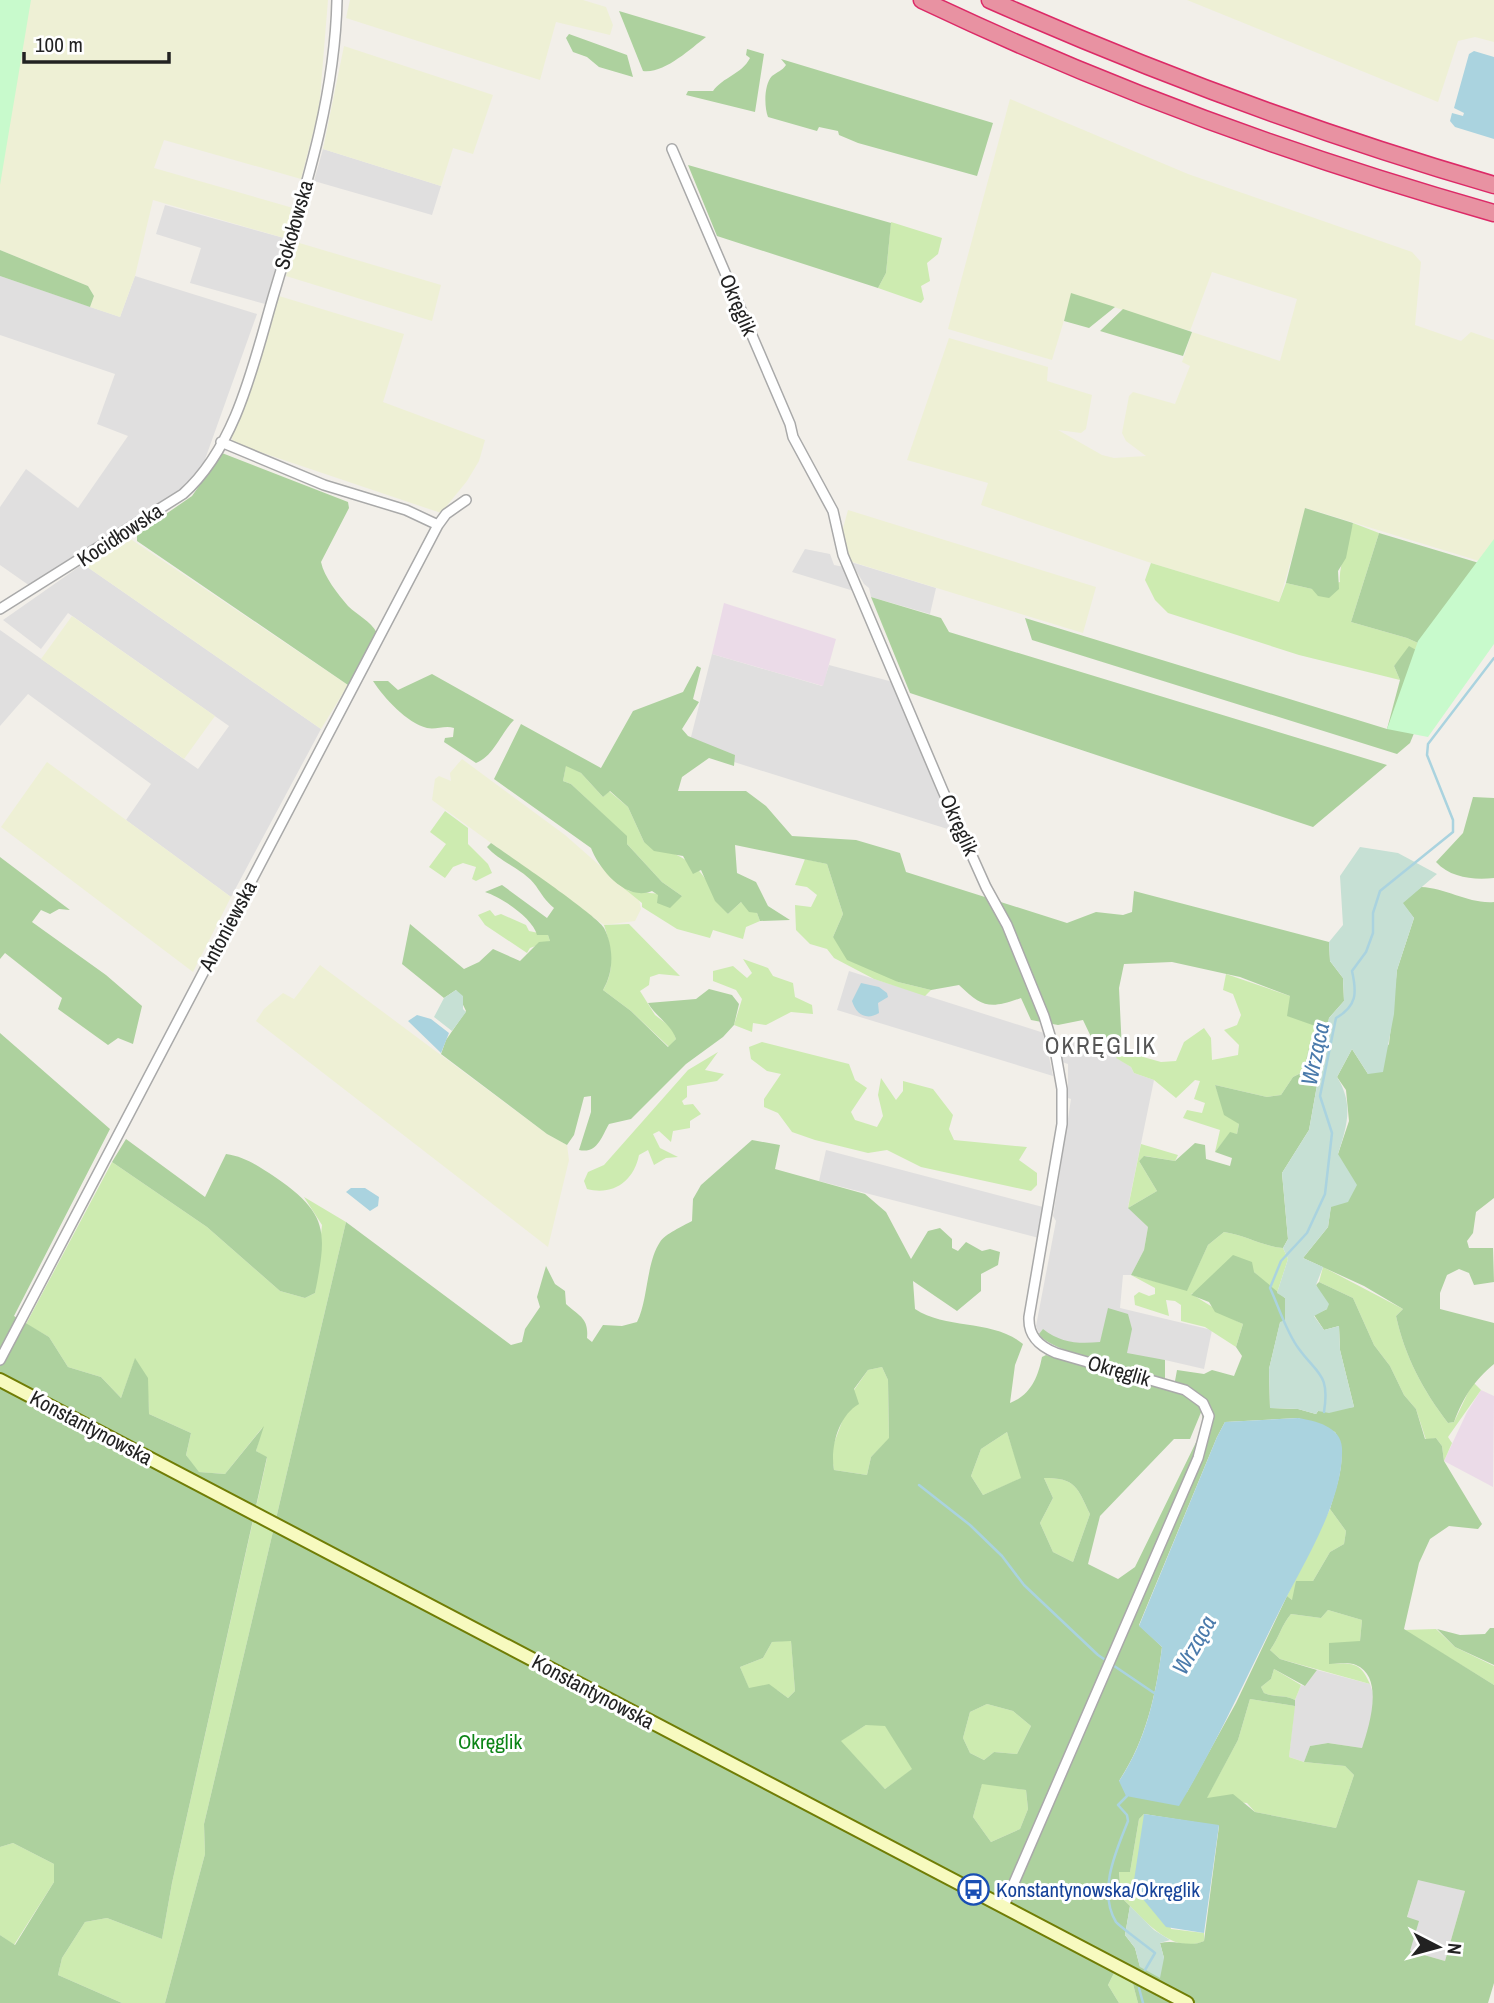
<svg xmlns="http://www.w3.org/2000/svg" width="1494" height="2003" viewBox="0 0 1494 2003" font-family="'Archivo Narrow',sans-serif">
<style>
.residential{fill:#e0dfdf}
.industrial{fill:#ebdbe8}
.farmland{fill:#eef0d5}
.grass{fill:#cdebb0}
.forest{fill:#add19e;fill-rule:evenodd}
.wetland{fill:#c6e0d4}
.park{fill:#c8facc}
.water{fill:#aad3df}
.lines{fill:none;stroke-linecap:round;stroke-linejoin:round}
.stream{stroke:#aad3df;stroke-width:2.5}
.street-casing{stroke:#a9a9a9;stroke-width:12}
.secondary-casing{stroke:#707d05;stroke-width:16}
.highway-casing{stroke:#dc2a67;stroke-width:19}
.street{stroke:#fff;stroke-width:9}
.secondary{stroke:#f7fabf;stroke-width:12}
.highway{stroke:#e892a2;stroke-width:16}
.labels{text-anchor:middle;stroke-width:6;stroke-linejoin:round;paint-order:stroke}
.street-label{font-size:21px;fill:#222;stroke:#fff}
.park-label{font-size:21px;fill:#0c8416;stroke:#fff}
.transit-label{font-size:21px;fill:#164399;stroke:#fff;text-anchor:start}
.neighbourhood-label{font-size:23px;letter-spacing:2px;fill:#555;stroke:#fff}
.water-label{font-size:23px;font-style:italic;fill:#4a7aab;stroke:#fff}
</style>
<rect width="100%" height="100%" fill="#f2efe9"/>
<path class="residential" d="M323,149l118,37 -9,29 -118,-34z
M165,205l119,33 -19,66 -75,-21 11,-35 -45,-14z
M0,276l120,41 15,-41 122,38 -54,151 -13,16 -11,11 -149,94 -30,-21v-58l26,-38 52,39 50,-72 -31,-12 18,-50 -115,-39z
M805,549l25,5 4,11 10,2 13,25 -65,-20z
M851,562l85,26 -6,26 -59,-17 -2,-9 -5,-4z
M83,564l238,165 -90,168 -105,-77 25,-36 -123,-90 -28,32v-96l198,139 31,-43 -161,-113 -27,36 -38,-29z
M712,654l110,32 7,-21 64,17 61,149 -220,-69 -44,-21z
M849,971l195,62 9,43 -216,-66z
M1059,1038l58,15v5l14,9 3,6 20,7 -26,127 20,20 -4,23 -13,25h-8l-3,33 92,22 -8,39 -39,-9 -106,-11 -17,-9 -6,-14 20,-105 -3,-5 18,-117 -3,-1v-34l-6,-2z
M826,1150l217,57 -4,31 -220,-57z
M1317,1670l53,14 3,9v23l-11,32 -34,-5 -18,3 -6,16 -15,-5 6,-57 6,-15 4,1z
M1418,1879l47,12 -20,70 -35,-10 -3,-33z"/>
<path class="industrial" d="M724,603l112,36 -13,47 -111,-32z
M1481,1390l13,6 -1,91 -49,-26 23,-49z"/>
<path class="farmland" d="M0,0h328l-9,110 -18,69 -137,-39 -10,28 139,40 -9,30 -131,-38 -18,76 -15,41 -30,-10 4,-11 -6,-10 -88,-36z
M350,0h233l23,7 7,18 -3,10 -54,-13 -16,58 -194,-62z
M1187,0h307v42l-19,-5 -17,4 -20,61z
M344,46l149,49 -20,59 -20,-6 -12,38 -118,-37z
M1010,99l178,75 224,78 9,10 -6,63 46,16 10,-9 23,8v212l-5,12 -183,-56 -27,94 -128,-39 -170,-58 7,-22 -81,-23 42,-122 99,29 -1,14 45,14 -6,34 -5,4 -23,-3 44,25 12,3 32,-2 -20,-15 -4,-8 7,-37 4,-4 42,12 15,-38 -8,-4 10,-30 88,29 17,-62 -85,-27 -22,59 -118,-37 -20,66 -104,-31z
M296,242l145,43 -9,36 -146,-45z
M279,296l125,38 -21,68 102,38 -6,21 -12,20 -26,32 -208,-70 -2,-10 23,-51z
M848,510l248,77 -13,46 -234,-72 -7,-29z
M129,538l219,147 -27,44 -238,-165z
M72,616l143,100 -31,43 -143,-100z
M462,759l103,76 74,65 2,9 -6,12 -31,4 -172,-125 3,-21 4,-3 12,5 -1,-8z
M47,762l184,135 -38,75 -192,-145z
M320,965l227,169 20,11 2,15 -21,87 -292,-226 8,-12 19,-16 11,6z"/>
<path class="grass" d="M891,222l51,16 -4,16 -11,9 3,18 -9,5 3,13 -3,4 -43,-15 8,-15z
M1353,523l26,10 -28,89 56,16 29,13 -34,6 -8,9 6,14 -101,-25 -131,-42 -13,-13 -10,-20 6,-17 128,39 7,-19 26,6 28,-7c-2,-15 9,-42 13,-59z
M566,765l15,8 22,24 6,-6 19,16 16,35c56,20 53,23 84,72l13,-12 16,11 3,8 -14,6 -3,12 -30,-9 -3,8 -33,-9 -35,-22v-4l-37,-30 24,18 53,5 -20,-14 -35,-38 -1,-8 -55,-52 -8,-3z
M445,811l23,17v16l20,20 4,9 -16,8 -4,-2 4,-12 -13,-4 -10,4 -8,11 -16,-11 17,-23 -16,-12z
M805,859l22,5 16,50 -10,23 65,45 33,8 -6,6 -51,-17 -40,-21 -7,-9 -17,-5 -14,-14 -1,-25 16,2 6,-12 -10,-8 -12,-2z
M490,910l5,6 6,-2 25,11 3,6 19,4 2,6 -20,7 -3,5 -42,-28 -7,-10z
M629,924l51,52 -21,-2 -9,3 -1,8 -9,6 15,24 17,13 4,11 -7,8 -38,-36 -28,-21c13,-21 8,-43 1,-65z
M743,959l25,9 5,8 20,7 2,14 17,8 1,9 -22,-2 -25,13 -13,-2 -1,9 -18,-7 8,-26 -6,-9 -23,-9v-10l20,-5 14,12 5,-5z
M1226,974l64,22 31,32 -10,13 -8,31 -10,5 -12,18 -14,2 -52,-12 6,17 18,22 -2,10 -7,-1 -15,19 5,-22 -37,-12 4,-8 15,3 3,-10 -11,-4 6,-18 -5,-1 -19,18 -22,-18 -20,-7 -3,-6 -15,-9 6,-7 39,11 15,-1 8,-19 20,-14 7,10 1,22 26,-5 1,-10 -15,-15 13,-5 4,-10 -8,-21 -10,-4z
M762,1042l87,22 6,16 12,8 -16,24 4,8 22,7 6,-11 -5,-21 3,-17 15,22 7,-9v-10l30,8 20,26 -4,14 5,11 73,7 -8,13 18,13v12l-6,6 -110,-24 -34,-17 -19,3 -53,-13 -23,-8 -14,-19 -14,-6v-8l17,-25 -14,-3 -16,-12 -2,-12z
M718,1052l-13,18 19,4 -7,7 -30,5v11l-5,4 2,4 9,-1 8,10 -11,7v7l-17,3 -2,11 -12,-11 -6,3 7,14 18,9 -12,1 -12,7 -6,-15 -9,5c-5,26 -26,41 -52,34l-3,-8 4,-9 16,-7 84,-95z
M1141,1144l37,11 -3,6 -30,-5 -6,5 18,30 -29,17z
M112,1162l95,65 73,64 25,7 10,-5 7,-68 -18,-28 42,25 -142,602 1,30 -40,149h-43l-64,-28 4,-17 23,-36 22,-4 55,21 10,-56 95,-425 -11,-7 6,-23 -37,46 -27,-2 -12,-17 5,-22 -42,-19 -2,-36 -12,-19 -14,39 -20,-21 -33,-10 -19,-30 -23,-13z
M1224,1232c21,3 38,14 59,16l5,11 -11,34 -23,-21 -63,22c18,10 32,21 52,30l-7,23 -31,-20 -24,-6v-16l-6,-4 -9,-1 3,16 -34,-11 -1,-9 5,-4 10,4 6,-2v-6l-24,-13 56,15 21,-45z
M1323,1267l80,42 -7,7c9,41 27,74 52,107l6,-1 19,-40 8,8 -33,47 4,6 -8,18 -2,-15 -6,-8 -10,2 -10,-31 -12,-14 -14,-29 -16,-21 -21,-47 -34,-16z
M882,1367l6,13 1,59 -18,18 -4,18 -33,-5 -3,-19 23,-61 14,-20z
M1007,1432l15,46 -39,17 -12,-19 10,-27z
M1044,1478c32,0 33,9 46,36l-17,48 -20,-10 -13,-29 13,-25z
M1330,1509l16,22 -2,13 -14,8 -17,29 -21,19 -5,-4z
M1328,1610l34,10 -2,21 -31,22c23,2 30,-4 41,21l-90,-25 -10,-9c9,-12 12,-26 21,-36l30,4z
M1436,1629l19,18 39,19v19l-90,-55z
M791,1640l4,51 -7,7 -11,-8 -28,-1 -9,-22 23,-9 9,-16z
M1274,1669l27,16 -6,15c-11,-6 -19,-2 -31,-7l-3,-6 10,-8z
M1250,1699l45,7 -6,51 15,5 41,4 9,9 -18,53 -81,-16 -8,-9 -41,-4 32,-59z
M987,1704l26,7 18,15 -14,28 -23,-2 -10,8 -14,-7 -7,-15 7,-26z
M866,1725h19l28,44 -28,20 -45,-48z
M982,1783l44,7 2,19 -8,20 -29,13 -18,-25z
M1144,1814l27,115 33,4v8c-33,15 -62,-24 -83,-44l-2,-26 11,1 9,-53z
M13,1843l41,21v18l-40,63 -14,-10v-88z
M1114,1973l19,11 5,19h-19l-11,-18z"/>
<path class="forest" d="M619,11l87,26c-16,12 -42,37 -63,34z
M569,34l58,21 6,22 -34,-10 -12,-10 -14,-5 -7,-14z
M747,49l17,5 -9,58 -69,-17 2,-4h25c10,-14 29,-17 37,-33l-4,-3z
M781,59l212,64 -16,53 -119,-33 -19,-8 -1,-4 -19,-4 -2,4 -49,-14c-4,-10 -4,-33 4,-41 5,-4 10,-5 14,-11z
M688,165l203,58 -5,50 -8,15 -161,-52z
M0,250l88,36 6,10 -4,11 -90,-31z
M1071,293l44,14 -26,21 -25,-7z
M1123,309l69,23 -9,24 -83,-25z
M222,453l126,49 1,6 -28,54c3,15 17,32 27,44 10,10 22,14 29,27l-29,52 -211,-144v-7l55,-38z
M1305,508l48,15 -7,35 -8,13 1,18 -10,9 -11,-2 -6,-7 -26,-6z
M1379,533l100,30 -43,88 -29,-13 -56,-16z
M871,597l70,21 8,14 438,133 -74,62 -403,-134z
M1025,618l362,111 13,-49 -6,-14 15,-20 16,9 -8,71 -7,17 -13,11 -365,-114z
M697,666l4,2 -8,31 6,3 -17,27 6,7 47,19 -1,11 -25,-8 -27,19 -4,14h68l20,15 26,30 64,4 44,13 6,19 161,51 29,-11 27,3 9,-3 2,-21 195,51 1,19 13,17 1,23 -15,17 -20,112 -27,43 6,66 -5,9c-21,-2 -38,-13 -59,-16l-16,13 -21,46 -56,-16 13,-25 4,-23 -20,-19 29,-17 -18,-30 5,-5 31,5 20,-18 10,2 1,14 24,7 2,-8 -17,-6 15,-20 7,2 2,-10 -15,-9 -9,-30 52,12 14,-2 12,-18 10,-5 8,-32 10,-12 -34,-12 3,-20 -50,-19 -68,-15 -48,2 -5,24 3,63 -29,-10 -10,-21 -25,5 -27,-5 -10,-22c-31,11 -38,10 -62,-13l-28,5 -33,-8 -51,-22 -14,-23 10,-23 -16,-50 -92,-19 2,28 19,9 12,24 22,14 -30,1 -3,-8 -8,-1 -8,-10 -13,12 -13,-13 -14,-31 -8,4 -10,-18 -29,-5 -10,-9 -16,-35 -18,-16 -7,6 -22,-24 -15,-7 -3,15 8,3 56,52v8l35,38 20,14 -12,12 -13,-5 1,-8 -6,-4c-26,11 -53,-22 -61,-43l-97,-69 27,-55 80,44 32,-57 50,-19z
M432,674l82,46c-13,13 -21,37 -38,43l-32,-21 1,-4 8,-1 1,-9c-9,-3 -18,2 -27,0 -20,-5 -43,-30 -54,-47h15l10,9z
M1473,797l21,1v80c-21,2 -43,0 -58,-16l27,-29z
M491,843c17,12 108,74 113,85 10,19 10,44 -1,62l28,21 37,36 8,-8c-5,-15 -20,-22 -28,-36l48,-4 13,-10 23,6 7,9 -5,21 -11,12 -37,27 -55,55 -22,5c-8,14 -12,30 -30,26l12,-38v-16l-7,1 -10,38 -7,10 -20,-11 -106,-80 5,-14 20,-29 -10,-21 -12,8 -42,-34 8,-40 54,45 15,-7 14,-13 27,12 19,-19 11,-1 -2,-6h-11c-4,-17 -36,-38 -52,-43l17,-7 45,33 7,-10c-9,-8 -12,-13 -18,-22 -11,-16 -36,-24 -49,-39z
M0,857l70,53 -11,-1 -9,5 -9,-4 -9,12 74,53 36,31 -9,38 -15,-6 -10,7 -50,-36 4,-11 -57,-45 -5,6z
M1421,887c26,1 47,17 73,15v296l-18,14 -3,21 -6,8 2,7h24l1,34 -20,3 -5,-12 -10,-4 -12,6 -7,18v16l54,14v41c-21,18 -30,32 -40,58l-6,1c-25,-33 -43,-66 -52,-107l7,-7 -39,-23 -61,-28 25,-31 10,-73 11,-33 -3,-31 -9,-13 15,-28 16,25 21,-30 8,-74 17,-52 -12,-15z
M0,1033l110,96 -96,187 35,21 19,30 33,10 20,21 14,-40 13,20 1,36 42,19 -5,22 13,17 26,2 39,-48 -8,25 11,6 -95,426 -10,56 -55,-21 -22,4 -23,36 -4,17 64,28h-122v-68l15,10 39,-63v-18l-41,-21 -13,4z
M126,1139l79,58 21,-43c20,3 32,12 49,23 54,37 52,55 40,116l-10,5 -25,-7 -73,-64 -95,-65z
M752,1140l28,5 -5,24 90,25 21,18 25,47 17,-28 12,-3 12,11v9l6,3 8,-9 16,9 8,-2 10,3 -2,13 -17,9v17l-24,20 -44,-30 2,28c32,21 78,10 108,35l-8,21 -5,38c21,-8 28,-26 32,-46l4,-2 127,37 4,-22 27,4 8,-4 22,6 8,-20 -6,-9 7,-23 -28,-12 -6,-10 -18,-7 42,-40 19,7 2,10 31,26v22l-5,3 -11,46 1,39 28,1 18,5 2,-3 36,-4 -14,-57 -1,-24 -15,4 -10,-15 13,-6 -11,-24 3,-3 34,16 21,47 16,21 14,29 12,14 9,30 11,-1 6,8 2,15 38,63 -4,5 -29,-3 -19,13 -11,24 -15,66 90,56v298l-6,20h-350l-5,-19 -19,-11 -6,12 11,18h-954l40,-149 -1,-30 142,-602 165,123 11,-3 3,-13 15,-22 -3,-10 9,-31 9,18 10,7 1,13c13,12 23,14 21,34l5,4 11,-17 19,1 15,-4c11,-21 9,-59 23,-80 5,-8 23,-16 32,-21l1,-22 8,-14zM882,1367l6,13 1,58 -18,19 -4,18 -33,-5c-4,-22 4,-54 25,-66l-5,-15 14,-19zM1202,1410l1,18 -68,139 -17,12 -30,-15 12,-48 74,-77h16zM1298,1418l37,14c14,24 2,52 -5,77l16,22 -2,13 -14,8 -17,29h-17l-4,19 -5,-4 -51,107 -49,89 -68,-11c27,-41 37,-86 43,-134l-23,-22 78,-188 8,-15zM1007,1432l14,46 -38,17 -12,-19 10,-27zM1044,1478c32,0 33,9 46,36l-17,48 -20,-10 -13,-29 13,-25zM1328,1610l34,10 -2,21 -31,2v21c8,0 19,-2 27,1 29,12 13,62 6,83l-34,-5 -18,3 -6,16 41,4 9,9 -18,53 -81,-16 -22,-18 -26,4 31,-58 12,-41 45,7v-6c-11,-6 -19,-2 -31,-7l-3,-6 10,-8 3,-10 31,17 12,-16 -37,-11 -10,-9c9,-12 12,-26 21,-36l30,4zM791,1641l4,50 -7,7 -19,-14 -20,4 -9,-21 23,-9 9,-16zM987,1704l26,7 18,15 -14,28 -23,-2 -10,8 -14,-7 -7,-15 7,-26zM866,1725l19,1 27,43 -27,20 -44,-48zM982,1784l44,6 2,19 -8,20 -29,13 -18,-25zM1144,1814l75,12 -15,115c-15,7 -28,-2 -44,2l4,15 -24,9 -5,-19 -10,-13 5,-29 -9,-9 -2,-25h11l9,-53zM1418,1880l47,11 -20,70 -35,-10 9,-30 -12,-4z
M1108,1308l20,6 4,15 -5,24 38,7v20c-24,-7 -116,-28 -126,-46l4,-5c18,14 35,15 57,13z
M1490,1628h4v37l-39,-18 -18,-18 23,6 25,-1z"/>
<path class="wetland" d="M1360,847l38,6 39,21 -34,29 11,15 -17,52 -3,44 -11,58 -15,2 -16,-25 -15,28c17,27 10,49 1,77l19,31 -9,17 -17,5 -3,20 -25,31 20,9 -7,18 13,19 -2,5 -13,7 10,14 15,-4 1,24 14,57 -25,6 -11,-2 -2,3 -18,-5 -28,-1 -1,-39 11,-47 5,-2v-22l-8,-5 11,-34 -5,-11 5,-9 -6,-66 27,-43 20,-112 15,-17 -1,-23 -13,-17 -1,-19 14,-17 -3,-49z
M456,990l7,6v13l3,3 -14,19 -18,-14 10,-19z
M1130,1906l24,24 16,10 -10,3 4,15 -4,20 -20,-11 -5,-19 -10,-13z"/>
<path class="park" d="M0,0h31l-31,185z
M1494,539v105l-66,93 -41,-8 31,-88z"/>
<path class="water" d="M1474,51l20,6v82l-39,-12 -5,-6 2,-8 11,3 1,-3 -10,-5 15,-54z
M861,983l18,4 8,6 1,4 -10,6 1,10c-13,8 -23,1 -27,-12z
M417,1015l14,4 18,14 -8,20 -33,-32z
M351,1188h14l14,9 -1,9 -8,5 -24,-19z
M1298,1418c17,3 43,8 44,30 2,55 -42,120 -65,168 -32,64 -61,129 -98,190l-53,-10 -7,-15c27,-40 37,-86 43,-134l-23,-21 78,-189 8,-15z
M1144,1814l75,11 -15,108 -38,-6 -33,-40z"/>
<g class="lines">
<path class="stream" d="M1324,1412c6,-38 -6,-37 -25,-63 -13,-17 -20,-42 -29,-61l11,-27 26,-28 18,-39 7,-61 -12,-37 16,-78c21,-12 21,-25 16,-47l14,-19 7,-19v-20l7,-22 73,-59v-12l-26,-65 1,-11 66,-86
M919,1485l51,40 32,31 22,29 74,70 59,40
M1127,1796l-9,9 9,10 1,6c-11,28 -31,70 -12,101 3,4 32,25 39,31l-10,17
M1139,1988l4,15"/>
<defs>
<path id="street" d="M672,149l118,275 3,13 40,74 10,44 100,236 43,96 21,38 37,91 12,39 6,34v35l-33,193c-1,19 10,29 27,36l129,37 18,13 6,13 -11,42 -194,448
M221,442l103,43 82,25 32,15
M0,609l183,-115c56,-50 72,-138 93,-207 28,-94 59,-188 61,-287
M0,1360l438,-835 8,-11 20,-14"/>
<path id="secondary" d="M0,1380l1187,623"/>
<path id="highway" d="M922,0c183,87 377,158 572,213
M990,0c163,72 332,135 504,185"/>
</defs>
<use href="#street" class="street-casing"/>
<use href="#secondary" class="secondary-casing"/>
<use href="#highway" class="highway-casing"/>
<use href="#street" class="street"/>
<use href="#secondary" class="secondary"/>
<use href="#highway" class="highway"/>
</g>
<defs>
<symbol id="bus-ring" viewBox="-11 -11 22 22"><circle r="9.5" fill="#fff" stroke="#1a4fb4" stroke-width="1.5"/><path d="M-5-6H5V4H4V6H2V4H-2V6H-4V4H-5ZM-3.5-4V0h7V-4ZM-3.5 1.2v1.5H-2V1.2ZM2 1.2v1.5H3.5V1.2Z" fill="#1a4fb4"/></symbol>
</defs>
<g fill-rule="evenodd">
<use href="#bus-ring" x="956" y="1872" width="35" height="35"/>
</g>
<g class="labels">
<g class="street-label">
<text transform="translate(294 225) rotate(-74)" y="7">Sokołowska</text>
<text transform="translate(738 305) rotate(67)" y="7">Okręglik</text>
<text transform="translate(120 535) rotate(-33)" y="7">Kocidłowska</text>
<text transform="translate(959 825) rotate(66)" y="7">Okręglik</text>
<text transform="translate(228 926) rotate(-62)" y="7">Antoniewska</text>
<text transform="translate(1119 1371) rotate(16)" y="7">Okręglik</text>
<text transform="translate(91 1428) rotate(28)" y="7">Konstantynowska</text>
<text transform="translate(593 1692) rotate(28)" y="7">Konstantynowska</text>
</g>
<g class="park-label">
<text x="490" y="1749">Okręglik</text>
</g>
<g class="transit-label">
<text x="996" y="1897">Konstantynowska/Okręglik</text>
</g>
<g class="neighbourhood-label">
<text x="1101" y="1054">OKRĘGLIK</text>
</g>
<g class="water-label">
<text transform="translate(1315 1054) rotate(-78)" y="8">Wrząca</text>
<text transform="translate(1194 1645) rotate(-60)" y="8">Wrząca</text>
</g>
</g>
<g transform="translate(1438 1947) rotate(96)" stroke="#ffffff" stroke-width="5" paint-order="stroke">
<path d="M0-5L12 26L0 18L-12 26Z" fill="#222222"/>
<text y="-10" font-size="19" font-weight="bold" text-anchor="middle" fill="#222222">N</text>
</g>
<path d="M24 52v10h145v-10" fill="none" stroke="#222222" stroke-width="3.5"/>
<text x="35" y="52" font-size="21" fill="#222222" stroke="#ffffff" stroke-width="5" paint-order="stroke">100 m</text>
</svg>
